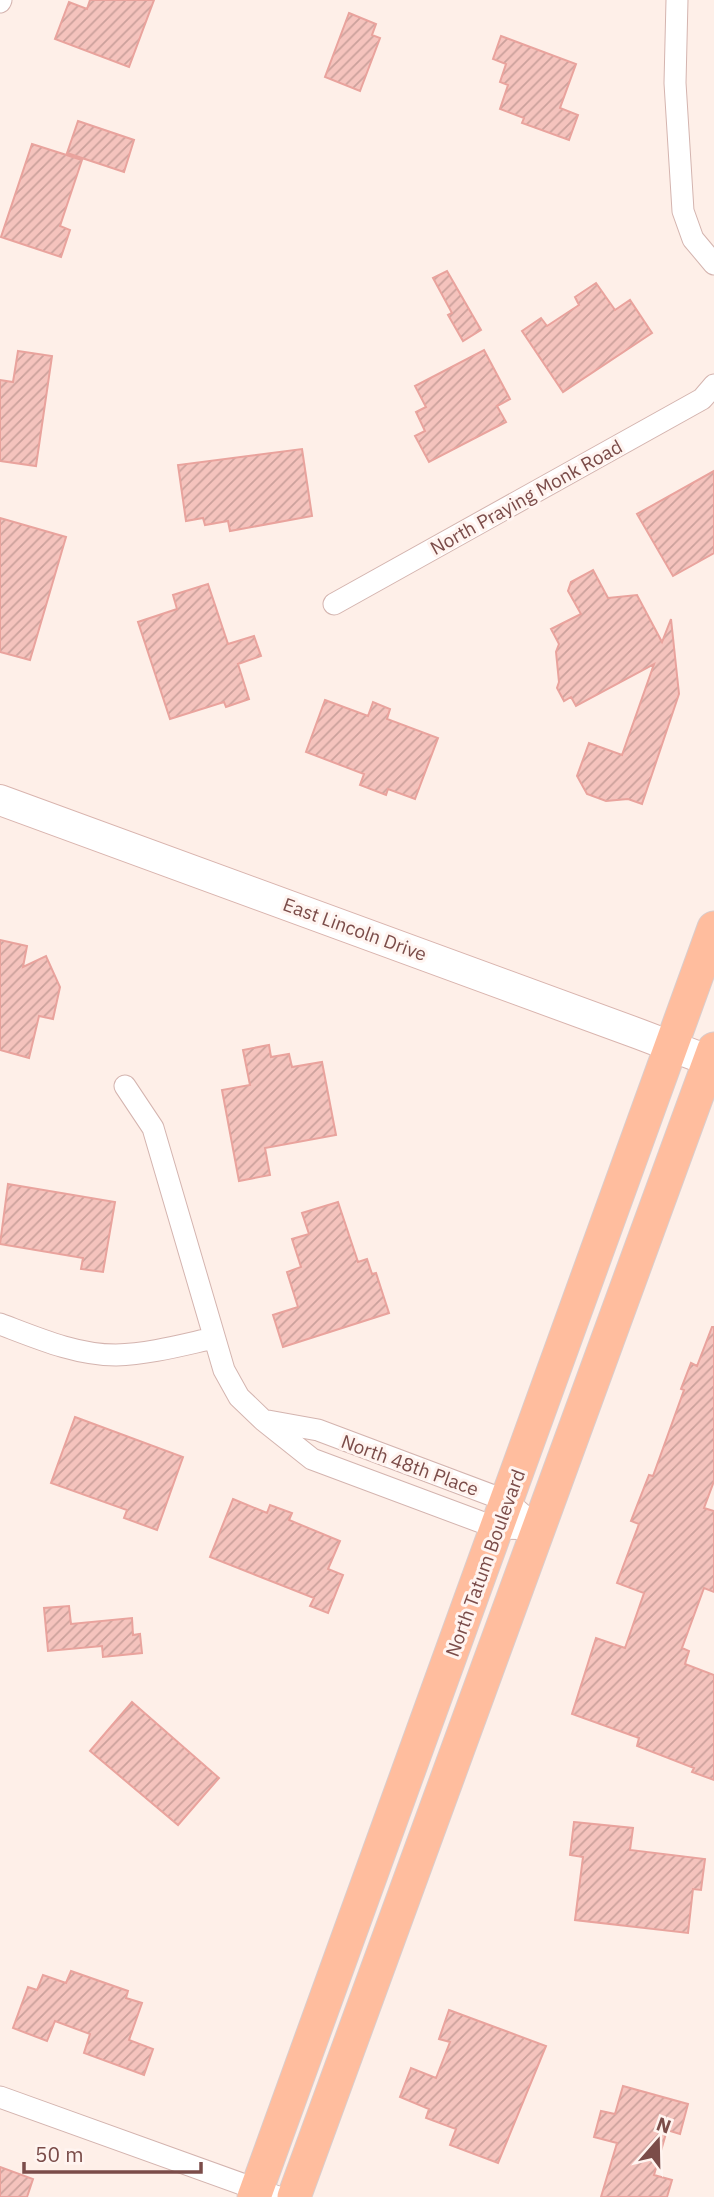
<svg xmlns="http://www.w3.org/2000/svg" width="714" height="2197" viewBox="0 0 714 2197" font-family="'IBM Plex Sans',sans-serif">
<style>
.building{fill:url(#building-hatch);stroke:#e9a39d;stroke-width:2}
.lines{fill:none;stroke-linecap:round;stroke-linejoin:round}
.minor-casing{stroke:#d4b4af;stroke-width:23}
.secondary-casing{stroke:#d9b4ae;stroke-width:32}
.primary-casing{stroke:#dacdcc;stroke-width:35}
.minor{stroke:#fff;stroke-width:21}
.secondary{stroke:#fff;stroke-width:30}
.primary{stroke:#ffbd9e;stroke-width:33}
.labels{text-anchor:middle;stroke-width:6;stroke-linejoin:round;paint-order:stroke}
.street-label{font-size:19px;fill:#7b4c49;stroke:#fff4f0}
</style>
<defs>
<pattern id="building-hatch" width="6" height="6" patternUnits="userSpaceOnUse" patternTransform="scale(1.75)"><rect width="6" height="6" fill="#f5c3bd"/><path d="M-1 1l2-2M0 6l6-6M5 7l2-2" fill="none" stroke="#cba19c"/></pattern>
</defs>
<rect width="100%" height="100%" fill="#feefe8"/>
<path class="building" d="M90,0h64l-25,67 -74,-28 14,-37 18,7z
M349,13l27,11 -4,11 8,3 -20,53 -35,-14z
M501,36l75,28 -16,44 18,7 -9,25 -47,-17 2,-5 -24,-9 8,-24 -8,-3 6,-18 -13,-5z
M78,121l56,19 -10,32 -57,-19z
M32,144l50,16 -22,66 10,4 -9,27 -60,-20z
M447,271l34,59 -18,11 -15,-26 4,-2 -19,-35z
M596,283l19,27 15,-10 22,33 -89,59 -41,-61 19,-13 6,8 32,-21 -4,-8z
M484,350l26,49 -13,7 9,16 -77,40 -14,-26 10,-5 -9,-19 10,-5 -11,-21z
M18,351l34,5 -16,110 -36,-5v-81l13,2z
M302,449l10,67 -82,15 -2,-10 -23,4 -2,-7 -17,3 -8,-56z
M714,471v82l-41,23 -36,-62z
M0,518l66,19 -36,123 -30,-8z
M593,570l15,28 29,-3 25,47 9,-23 8,75 -37,110 -14,-5 -22,2 -19,-7 -10,-18 12,-33 33,12 32,-91 -78,42 -5,-9 -7,4 -7,-13 2,-6 -3,-30 3,-8 -8,-15 30,-15 -13,-23 3,-9z
M208,584l20,60 26,-8 7,20 -23,8 11,35 -23,8 -2,-5 -54,17 -32,-97 39,-13 -4,-14z
M325,700l43,16 5,-14 17,7 -3,10 51,19 -23,61 -27,-10 -2,6 -26,-10 4,-11 -58,-22z
M0,940l27,6 -4,21 23,-11 14,31 -7,32 -14,-3 -10,42 -29,-8z
M269,1045l2,12 18,-3 3,13 30,-5 14,73 -71,13 5,27 -31,6 -17,-91 28,-5 -7,-35z
M8,1184l107,18 -12,70 -22,-3 2,-11 -83,-14z
M338,1202l20,60 9,-3 5,15 4,-1 13,40 -106,34 -10,-32 25,-8 -11,-35 14,-5 -9,-28 17,-5 -7,-21z
M712,1327h2v154l-10,27 10,3v81l-10,-4 -22,60 7,3 -4,13 29,11v105l-22,-8 2,-4 -57,-22 2,-8 -67,-24 24,-76 29,10 19,-55 -27,-10 22,-59 -8,-3 18,-46 4,1 31,-86 -3,-1 10,-26 6,3z
M75,1417l108,40 -26,73 -33,-12 3,-8 -76,-27z
M233,1499l34,14 3,-8 22,8 -3,7 51,21 -12,28 15,6 -15,38 -18,-7 4,-8 -104,-41z
M69,1606l2,18 61,-6 1,17 7,-1 2,19 -39,4 -1,-11 -54,5 -4,-43z
M132,1702l87,76 -41,47 -88,-74z
M574,1822l59,6 -3,22 75,9 -4,31 -8,-1 -5,44 -113,-13 8,-63 -13,-2z
M71,1971l57,20 -2,7 16,5 -13,37 24,9 -9,26 -60,-22 6,-19 -35,-13 -8,20 -34,-13 15,-41 9,3 6,-15 23,8z
M449,2010l97,36 -48,117 -48,-18 6,-16 -30,-11 3,-9 -29,-12 11,-29 25,10 14,-36 -11,-3z
M623,2086l65,18 -8,30 -13,-4 -13,45 18,5 -5,17h-66l16,-54 -23,-6 7,-26 14,3z
M0,2167l33,12 -6,18h-27z"/>
<g class="lines">
<defs>
<path id="minor" d="M677,0l-2,83 8,128 10,28 21,25
M0,2l1,-2
M334,604l368,-205 12,-14
M125,1086l28,42 71,242 15,27 24,23 49,39 185,69 42,1
M0,1324c37,14 76,31 116,31 34,-1 66,-10 98,-17
M268,1421l50,9 189,71 32,28
M0,2097l278,100"/>
<path id="secondary" d="M0,800l639,234 71,27 4,5"/>
<path id="primary" d="M254,2197l460,-1269
M294,2197l420,-1148"/>
</defs>
<use href="#minor" class="minor-casing"/>
<use href="#secondary" class="secondary-casing"/>
<use href="#primary" class="primary-casing"/>
<use href="#minor" class="minor"/>
<use href="#secondary" class="secondary"/>
<use href="#primary" class="primary"/>
</g>
<g class="labels">
<g class="street-label">
<text transform="translate(526 497) rotate(-29)" y="7">North Praying Monk Road</text>
<text transform="translate(355 929) rotate(20)" y="7">East Lincoln Drive</text>
<text transform="translate(410 1465) rotate(20)" y="7">North 48th Place</text>
<text transform="translate(485 1563) rotate(-70)" y="7">North Tatum Boulevard</text>
</g>
</g>
<g transform="translate(658 2141) rotate(20)" stroke="#fff4f0" stroke-width="5" paint-order="stroke">
<path d="M0-5L12 26L0 18L-12 26Z" fill="#7b4c49"/>
<text y="-10" font-size="19" font-weight="bold" text-anchor="middle" fill="#7b4c49">N</text>
</g>
<path d="M24 2162v10h177v-10" fill="none" stroke="#7b4c49" stroke-width="3.5"/>
<text x="35" y="2162" font-size="21" fill="#7b4c49" stroke="#fff4f0" stroke-width="5" paint-order="stroke">50 m</text>
</svg>
